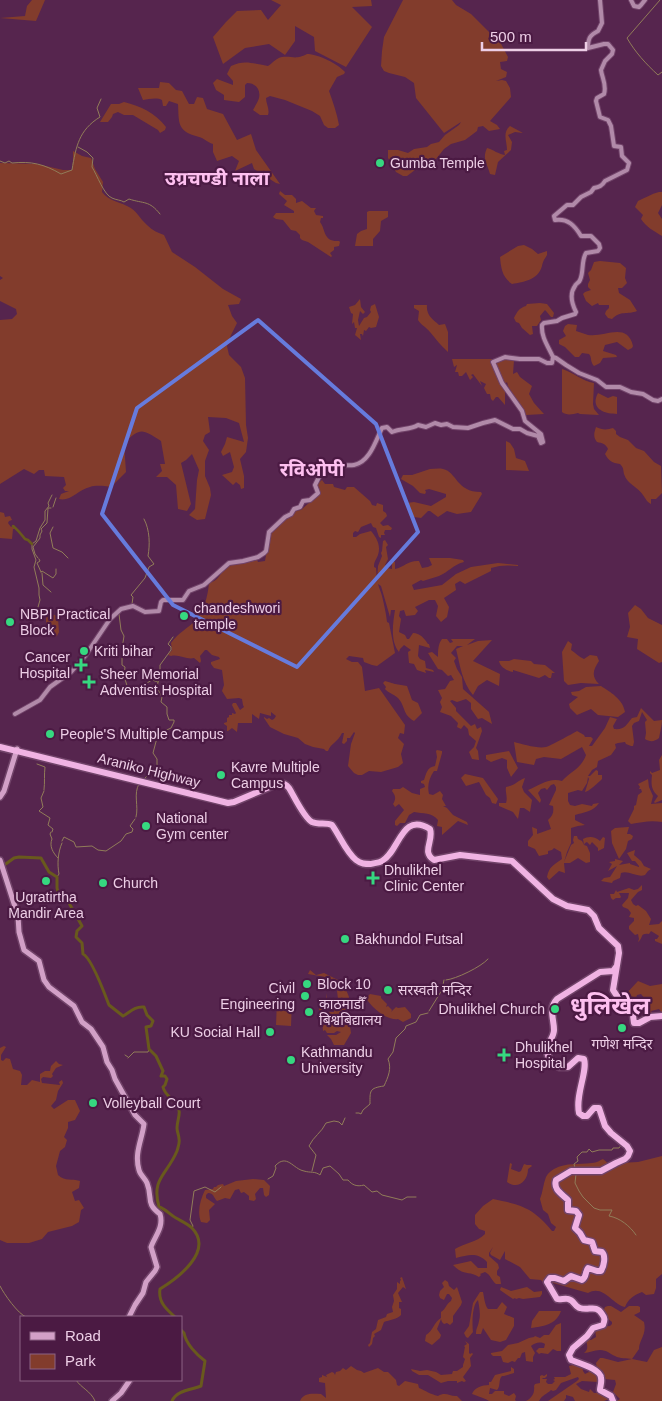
<svg xmlns="http://www.w3.org/2000/svg" width="662" height="1401" viewBox="0 0 662 1401" font-family="Arial,'Noto Sans Devanagari',sans-serif">
<style>
.green{fill:#823c2c}
.lines{fill:none;stroke-linecap:round;stroke-linejoin:round}
.stream{stroke:#917c59;stroke-width:1}
.canal{stroke:#69591d;stroke-width:2.5}
.river{stroke:#69591d;stroke-width:3}
.secondary-casing{stroke:#714369;stroke-width:6}
.primary-casing{stroke:#714369;stroke-width:8}
.highway-casing{stroke:#714369;stroke-width:9}
.secondary{stroke:#b18aa9;stroke-width:4}
.primary{stroke:#d2a0c7;stroke-width:5}
.highway{stroke:#f0b3e3;stroke-width:6}
.marked{fill:none;stroke:#667bdd;stroke-width:4;stroke-linejoin:round}
.poi-dot{fill:#36d880;stroke:#4b1a43;stroke-width:2}
.labels{text-anchor:middle;stroke-width:4.5;stroke-linejoin:round;paint-order:stroke}
.poi-label{font-size:14px;fill:#edcee6;stroke:#4b1a43;text-anchor:start}
.street-label{font-size:14px;fill:#edcee6;stroke:#4b1a43}
.district-label{font-size:19px;font-weight:bold;fill:#fec0f0;stroke:#4b1a43}
.town-label{font-size:24px;font-weight:bold;fill:#fec0f0;stroke:#4b1a43}
</style>
<rect width="100%" height="100%" fill="#56254e"/>
<path class="green" d="M32,0h13l-9,21 -36,-3 25,-2 2,-10z
M271,0h100l1,6 -20,1 20,20 -26,40 -31,-16 -1,-14 -19,-11v15l-10,14 -16,-11 -24,4 -22,16 -10,-27 13,-15 11,-11 24,-1 7,10 13,-15z
M403,0h49l4,5 15,9 18,18 11,10 8,15 -1,4 -7,1 1,7 6,3 -1,5 -10,4 6,-1 4,1 4,7 1,9 -21,24 7,4 3,4 -11,2 -6,-5 -5,1 -1,4 -12,9 -14,4 -7,5 -8,10 -11,11h-10l-8,6h-4l-7,-4 -8,-14v-8h10l10,3 6,-4 13,-2 4,-3 8,-2 6,-7 14,-10 2,-3 -17,11 -28,-35 -2,-15 -9,-6 -16,-4 -5,-2 -3,-5 1,-15 2,-14z
M307,54c11,0 31,10 38,18l-1,2 -7,3 -8,14c4,11 8,23 10,34l-4,3h-7l-4,-3 -4,-9 -8,-5 -27,-11 -15,-4 -4,2c0,6 4,11 2,17h-8l-7,-5c2,-4 5,-8 6,-12 2,-9 -4,-15 -12,-15l-2,2v12l-6,5 -15,-2v-5l-8,-5 -3,-7 4,-4 16,6v-4l-6,-7 4,-8c14,-7 23,-2 37,0 5,-3 8,-8 14,-9 12,-1 13,3 25,-3z
M160,82l9,1 7,7 6,1 7,13h5l3,-7 6,1 4,11 16,5 14,26 14,-6 5,16 24,34 -4,-1 -22,-14 -2,-6 -17,8 4,-10 -7,-5 -15,5 -4,-9v-8c-6,-2 -9,-6 -14,-7 -22,-6 -20,-13 -21,-33l-9,-3 -3,5h-3l-1,-6c-5,-3 -13,-1 -19,0l-5,-12h21z
M124,102c17,4 31,11 42,25l-1,3 -5,3 -2,-3 -25,-15h-9l-6,-3 -5,2 -1,3 -4,5h-8l11,-18h8z
M510,126l13,7 -8,-1 -7,3 4,7 -1,8 -13,12 -3,13 -5,-1c-3,-11 -8,-15 -3,-26 7,2 11,6 18,7l-1,-4 3,-1c0,-9 -5,-17 3,-24z
M73,151l9,5 9,2 4,11 8,13 -1,10c7,9 15,9 25,14 10,4 12,12 20,19 5,5 11,8 17,10l8,17 23,15 28,22 18,10 -2,5 -11,1 4,11 5,7 -6,12 -4,11 2,9 12,12 4,11 1,47 2,13 -2,14 -6,7 4,17v12l-3,1 -1,-4 -4,-3 -3,3 -11,-10 10,-3 2,-5 -4,-15 -7,4 -2,-4 4,-8 2,-7 17,5 -5,-19 -13,-5 -18,-1 2,15 -5,3 -2,6 6,9 -4,11v15l5,12 1,7 -6,24 -8,1 -8,-5 6,-6 2,-29 2,-10 -7,-16 -6,6 -5,3 10,41 -4,7 -9,-2 -2,-24 -9,-8h-11l6,-6 -2,-7h5l-4,-23c-19,-12 -20,-14 -37,2l2,29 -15,15c-7,-1 -15,-2 -21,0 -12,3 -20,15 -31,12l2,-5 8,-3h-4l-2,-3 3,-3 -2,-8 -19,-1 -1,-6h-5l-5,4 -10,-5 -24,15v-164l12,-1 5,-5 -1,-5 -16,-8v-21l3,-2 -3,-2v-113l37,1 26,6h9l1,-10z
M280,191l5,4h7l4,4v4l6,-2 9,7h5l-2,3 2,4 7,1v2h-2l-1,4c6,8 3,20 19,19l1,1 -1,4 -5,1v3l-4,3 2,3 -1,1 -23,-15 -6,-2 -2,-2v-3l-4,-4 -5,-1 -8,-10 -7,-1 -3,-2 3,-4h18v-2l-10,-6 3,-4 -8,-7z
M659,192h3v13l-4,8 4,6v17c-8,-5 -16,-9 -21,-17l2,-4 -8,-8 3,-6c7,-3 13,-7 21,-9z
M369,211h19v6l-7,4 -1,10 -7,8v7h-18l2,-12 4,-3 6,-2v-17z
M524,245l8,4 6,5 9,-3v4c-3,5 -4,6 -5,11 -4,14 -18,16 -30,18 -10,-7 -11,-16 -12,-27l18,-11z
M600,261l20,2 6,5 -1,10 2,5 -5,5h-4l1,5 11,7 7,11c-10,4 -16,-1 -25,8l-4,-1 -3,-4 1,-3 3,-3v-3h-10l-1,-2 -6,3 -6,-5 -3,-7 2,-2 6,-2 -3,-3v-3l2,-4 -2,-7 3,-3 3,-8z
M360,299l1,8 4,5 -2,2 -3,-3 -2,9 1,6 5,-8 3,-1 4,-5 -1,-2 1,-4 4,-2 4,13 -3,10 -5,1 -2,-1 -3,4 -2,-1 -1,6 -1,-2h-2l1,6 -6,-5 2,-7h-2l-1,-6 -2,2 1,-10 -2,-1 -2,-6 6,-2z
M540,303l7,1 7,9 -1,4h-2l-5,-6 -1,-1 -5,6 1,4 -4,6h-5l1,8 -3,1 -8,-7 -3,-5 -3,-1 -2,-4c3,-6 5,-10 12,-12l1,-2z
M414,305h13c-1,10 5,14 12,20l6,-1 3,8v20c-7,-6 -12,-13 -18,-20 -4,-5 -9,-7 -12,-12l1,-9 -5,-3z
M568,324l9,1 -1,6c4,1 8,3 12,4 16,3 39,-14 45,11l-1,2 -4,2 -11,-8 -12,3 -2,6 13,4 1,2 -14,1 -3,5 -6,3c-4,-4 -2,-9 -5,-12l-7,-1 -3,4h-4l-10,-10 -6,-3v-4l7,-4 -3,-5 2,-5z
M452,359h41l-2,2 9,21 5,7v16l-7,-8h-2l-3,4 -2,-2 -1,-5h-3l-3,-6 2,-4 -6,-3 2,5 -9,-12 -2,1 2,2 -3,3 -4,-8 -4,4h-3l-1,-4h-3l2,-7 -3,2z
M505,359l9,1 -1,14 4,-2 3,5 12,9 -3,8 5,9 10,11 -18,1 -18,-29 -1,-4 -2,2 -2,-2 -8,-20 1,-2z
M562,369c11,3 20,12 32,14l-1,21 1,5 5,6 -19,-1 -2,-1c-5,1 -11,3 -16,-1z
M598,393l10,5 5,-2 4,1v17c-14,0 -27,-6 -19,-21z
M596,427c6,3 11,3 17,1l3,3v3l4,3 8,3 8,8 8,3 10,11 7,4 1,27 -6,6h-5v5c-5,-3 -5,-5 -8,-9 -5,-8 -16,-11 -19,-21 -1,-4 0,-6 -4,-10 -8,-1 -11,-3 -15,-10l3,-5c-2,-5 -6,-6 -11,-7 -4,-5 -3,-9 -1,-15z
M506,441l4,2 4,6 2,9 9,3 4,10 -23,-1z
M430,469c4,0 9,-1 13,0 14,3 13,23 38,23l1,2 -11,18 -14,2 -10,-3 -9,6 -8,-6h-2l-7,7 -7,-1 -7,-10v-4l7,-1 17,4 15,-9v-3l-17,-5 -4,1 1,2 -1,2 -5,-1 -7,-7 -12,-7 2,-4h9z
M322,480l3,4h8l1,3 11,3 2,-3h7l16,14 2,4 4,1 1,-3 6,2v6l3,2 1,3 -7,7 3,3 5,-1 4,3 -1,2h-6l-1,3 1,2h-4v3l-2,-1 -3,-9 -3,-1 -2,-4 -10,4 -3,5 -3,-1 -2,2v4h3l4,-3 11,-3c6,7 10,15 7,24 -2,5 -4,6 -4,12l2,1 1,15 1,-17 4,-10 -1,-3 1,-2 1,-10 2,-1 3,5 -2,2 2,12 -3,6 2,3 5,1v-7h3v7c9,-2 14,-9 24,-8l3,7 6,-1 4,-2 -3,-7h21l13,2 1,2c-12,3 -15,10 -25,14 -5,2 -11,3 -16,5l-2,-1 -9,5 2,5 28,-5 14,-11 15,-7 27,-4 20,2v1c-10,-1 -18,-1 -27,2v3l-26,13 -5,-3 -5,3 1,6 -12,8 5,9 -2,10 -6,5 -5,-6 2,-10 -3,-6h-6l-14,7 3,4 -3,4 -9,1 -2,-6 -4,1 -1,5 2,3 -2,13 6,3 2,4h2l4,-6c7,0 11,5 15,11h1l1,4 -11,-3 -1,11 2,3 5,2 1,7 7,2 1,2 -9,-2 1,3 -9,-3 -3,-6 -5,-1 -1,-11 3,-2 -7,-5 -4,4 -1,3c-9,-11 -6,-29 -4,-42h-4l-1,7 -9,-31 -3,-2c1,4 3,8 4,12 2,8 4,17 5,26l2,1 6,30 -18,13 -5,-1 -8,-3 -1,-4 -14,-2 -3,3 6,3h6l4,5 3,24 14,-3 26,37 -1,9 -4,-1 -2,5 6,6 -3,10 2,9 -5,4 -17,5 -12,-1 -7,4h-4l-4,-2 -6,-7 3,-22 4,-11 -1,-1 -4,6h-3v3l-3,3 -2,-1 2,-10h-2c-4,9 -11,10 -14,18h-2l-2,-2 -11,-2 -8,-3 -7,-6 -14,-4 -14,-7 -6,-9v-1l3,2 2,-1 3,2 2,-1 2,-3 -5,-4v4l-11,-3 -1,6 -7,-5v9h-14l-1,9 -5,-4 -4,3h-1v-5l-3,-2v-1l3,-1v-4l2,-1v-2h3v-2l3,1 1,-1 -4,-8 1,-2h3l4,7 4,-3 -1,-2 -1,-6 -3,-1 -12,1 -5,-8 2,-6 -2,-15 -8,-2 -3,-4v-2l9,-3 -1,-2 -7,-2 -5,-5h-2l-5,6 1,5 -1,2 -6,-5c-7,2 -15,-4 -23,-2l-3,-1 4,-5 -1,-7c8,-11 16,-14 24,-22 9,-9 13,-26 14,-38 11,-2 12,-13 20,-19 6,-5 19,-5 27,-6l2,4 7,-1 5,-29 25,-21 6,-1 18,-16 -3,-9z
M0,512l4,1 1,4 5,-1 2,4 -3,1 -1,2 3,4 3,-2 3,4 4,3 -3,-1 -3,-2h-2l-1,10 -12,-1z
M635,605l6,4 7,9 14,7v37l-3,1 -22,-14 1,-10 -11,-2 3,-10 -2,-14z
M50,614l5,1 3,3 1,14 -2,4c-5,2 -7,1 -11,-2v-16z
M442,639h5l3,4 3,-1 -2,-3h24l-8,6 11,-4 14,-1 -19,21 27,13 -1,12 -12,-6 -9,6 -5,9c-11,-13 -13,-30 -17,-46l7,-3h-6l-6,7 5,5 -2,3 3,8 5,8 1,12 26,23 3,12 -10,-6 -4,1 -7,-10v-6l-5,-4 -9,3 -5,-2 -2,1 6,7v3l15,15 4,-2 2,5 4,-2 1,4 -6,17 2,3 1,9 -7,-1 -3,-7 5,-5 2,-6 -7,-6 -1,-6 -4,-4 -3,4 -4,-2 1,-4 -7,-7 -11,-4 2,-5 -2,-5 2,-4 -4,-8 7,-1 5,-8 4,-1 -3,-5 -3,1 -6,-6 -4,-1 -10,-16 4,-1 6,5c0,-6 0,-13 4,-18z
M568,641l4,3 -1,6c5,3 8,7 13,9l6,-4 7,1 2,5c-6,9 -8,15 0,23l-18,-1 -13,2 -4,-4 -2,-29z
M514,659l17,2 3,3 11,1 10,8h-3l-1,5h-2l-4,-3 -6,3 -26,-8v2c-6,-1 -13,-5 -14,-11h10z
M385,681l10,3 12,2 5,14 6,3 4,10 -8,8c-12,-7 -8,-14 -16,-23 -4,-4 -10,-5 -13,-9l1,-2 -3,-4z
M601,686c9,6 22,13 24,26l-7,5 -20,-2 -7,-6 -14,6 -7,-7 -1,-4 9,-7 -6,-2 -1,-3 8,-1 7,-4z
M641,708l13,13 8,-1c0,6 -2,12 -3,18 -5,4 -9,4 -14,1l1,-6 -1,-11 2,-2 -5,-8 -3,9 -5,2 -2,3 2,16 -1,4h-2l-5,-2 -1,-2 -7,1 -3,1 1,4 -5,7 -13,6 -1,6 -5,3 -4,6h2l6,-6 2,1v4h4v4c-3,3 -14,13 -17,13l4,-13 -1,-2 -1,6 -5,8 -4,-1 -10,3v8l2,4 5,1 7,-2 10,2 1,-2 6,-1c-6,9 -15,9 -24,12v5l10,5 -7,1 -7,2v15l-4,9 -3,10 7,-17 3,-2 -1,-3 1,-4h3l1,3 4,2 2,4 -1,-6c5,-3 12,-3 17,2l3,-4 2,1 -1,10 -6,3v-3l-6,-6 -2,3 -3,-3 -2,1 -1,2 3,1 3,7v9l-4,1 -8,-5 -8,5h-6l1,10 -6,-2 -10,9 -2,-3c2,-11 7,-12 15,-18l-1,-7 -7,-4 -2,2 -4,1v3l-9,2 -4,-7 -7,-3v-5l5,-6 -1,-8 5,2v5l14,-5 -3,-9c5,-5 6,-8 5,-14l-4,-1 7,-15v-3l-2,-3 -3,1 -4,5 -2,-2 -4,1 -3,4 3,7 -1,3 -12,-13c12,-5 22,-13 34,-9 9,-10 19,-12 24,-26l-4,-8 -21,12 -17,-2 -8,2 -2,6 -17,-3 -3,-20c8,2 24,7 32,5 4,-1 26,-13 31,-16l7,4 1,2h6l2,2 -4,7h3l13,-18 5,-11 7,2 -4,7 1,3c11,1 12,-4 18,-11l5,-1z
M437,750l5,1v2l-5,18h-3c-5,7 -7,15 -5,23l4,1 7,-4 3,4 -1,4 4,7h-3l4,2 6,7 14,7 1,3 -10,-4 -16,14v-8l-5,-1 1,-6c-6,-8 -15,-6 -24,-8l-5,3 -4,8h-5l-3,3 -2,-1v-4l9,-11 -5,-6 -4,3 -2,-3c3,-5 3,-8 -1,-13l1,-2h7l3,-2 9,6 8,2v-6l5,-2 -1,-3 -3,-1v-2l3,-1c2,-6 3,-13 11,-14l2,-9 -1,-6z
M509,751l9,17 -7,9 -4,-9v-8l-5,-2 -11,4 -5,-3v-4z
M662,755v45l-7,3 -1,-1 4,-6c-7,-6 -7,-12 -6,-21l-2,-2v-2l2,2 8,-3 -1,-10z
M465,774l18,4 15,21 -2,5 -4,-1 -2,-5 -4,-3 -7,-13 -13,4 -5,-8z
M525,778l-3,9 2,5 8,8 -2,12 -6,-4h-4l-2,11 -5,-7 -14,-6v-3h7c2,-6 -1,-10 0,-16 10,-2 11,-6 19,-9z
M648,779l1,8 4,9 -2,8 11,-1v19c-11,-2 -20,0 -31,2l-3,-3 6,-12v-3l2,-1 2,-10 4,-3 -1,-3h-2l1,-2 -2,-3z
M628,827h1l-2,7h3l3,2 -1,3 -4,2 -2,8 -7,10 -7,-16 -1,-12 4,-3z
M635,850l-1,5 7,6 3,5 7,3 -3,2 -3,4c-8,3 -16,-5 -24,-2l-1,5 -7,3 -1,2 -11,-2 3,-3 6,-1 7,-11 -9,5 4,-7 -3,-2 6,-1v-2l8,2 -4,4 11,-2v1l9,3v-1l-4,-5h-3l-5,-8z
M642,885v5l-4,2 -7,8 2,4 3,2 2,-1 8,6 5,8 -2,6 10,-1 3,-3v23l-7,-3v-2h2l2,-3 -8,-5 -2,3c-10,-1 -5,4 -11,8l1,-3 -1,-5 -3,1 -6,-6v-3l5,-5v-3l-5,-1 2,-4 -3,-4 -5,-2 -1,-2 6,-7 1,-5h-10l2,4 -1,1h-4l-3,2 -2,-2 -1,-4h4l2,-4 1,2 12,-4 5,2 4,-1z
M310,970l6,5 8,-2 14,7 7,7 4,10 -1,16 3,20 -7,12h-10l-3,-6 -4,-4h9l5,-3 -4,-1 -3,2h-7l-2,-3 -2,1c-1,-7 0,-14 -1,-20l-3,-1 1,-8 6,-2 1,-7v7l-6,11 5,1h8l2,-11 2,-2 -1,-8 5,-3 -5,-7 -12,-4 -17,-3z
M638,981l12,5 12,-2v29l-3,-4 -8,2 1,2 4,1h-6l-1,-2 -7,2 5,-4v-2l-5,-4 3,-5 -4,-5 -4,1 -3,9 -5,-6 -1,-3 -2,-1z
M370,994l11,2v2l6,6 -1,3 2,-1 4,4 -1,2 5,-5 2,1 7,-1 6,7v4l-8,4 -5,-3c-11,2 -27,-12 -32,-21z
M277,1001h15l-1,25 -15,-1z
M4,1046l2,1 -5,8v5l2,1 3,-3 4,1 3,10 7,2 2,4 -1,10h6l5,-5 8,2v-8l5,-3h5l1,-5 5,-5 3,3 4,1 -7,3 -4,6 1,2 -2,2 -8,-1 -2,2 1,4 18,2 -1,-3 3,-2 1,3 -5,8 -2,9 -5,6 3,3 14,-9h7l5,11 -5,9 -7,2v6l-4,9 3,3 -2,7 -5,4 -4,15 2,9c8,7 13,3 22,6l-1,7 -7,4 3,9 4,-1 5,8 -3,2 -2,12 -7,4 -24,6 -6,7 -13,4h-22l-7,-3v-192z
M662,1156v118l-6,5v9l-2,6 -8,1 -4,-3c-8,3 -14,7 -17,15 -13,-3 -22,-23 -37,-14l-42,-12 3,8 -8,-9 -11,-1 -10,-12 -15,-8v-8l-5,9 -9,-5 -1,-2 3,-6 -4,6v3l9,8 1,4 -2,3v4l3,2 1,7h-5c-5,-4 -5,-9 -11,-12l-5,2 1,1 -2,2c-11,-7 -14,0 -26,-12l18,-4 7,7h9v-6c-10,-10 -18,-7 -31,-4l-1,-9c10,-6 22,-7 30,-15v-3l-6,-2 -4,-5v-9l8,-9 10,-7c29,6 40,9 59,32h2l2,-4 -5,-4 -3,-9 -5,-4 -3,-11c3,-7 3,-15 6,-22 2,-4 5,-6 8,-8 13,-7 24,-4 38,-6 5,0 8,-3 11,-4l7,6 -12,6 -29,1 -15,7v8l4,6 1,-1 -3,-7v-5l16,-8 27,1 20,-10 19,-1z
M510,1163l2,1 -1,5 8,3 2,-1 3,-7 3,1h4l1,1 -4,3c0,12 -10,21 -21,13z
M253,1179l11,1 6,6 -1,9 -3,2 -2,-2 -1,-7h-3l-5,6 1,5 -2,2 -5,-1v-4l-5,-4 -3,1 -2,-4 -4,1 -5,9 -5,-1 -8,3c-4,-4 -3,-8 -9,-8l-2,2v3l9,6 -6,6 1,10 -3,3 -6,-1c-4,-10 -1,-22 4,-32l8,-1 1,-2h2l2,-2 5,-1 1,2 12,-5z
M402,1277l4,12 -3,-2 -5,6 4,9h-3v6l2,1v6c-3,4 -12,5 -17,7l-3,8 -7,4 1,2 -2,2 -1,6 -3,3 -1,-2 2,-2 2,-11 4,-3 2,-9 8,-3 1,-3 6,-2 -1,-5 2,-6 -1,-6 4,-6v-7l3,2v-4l1,1v-1l-1,-2z
M445,1280l3,2 1,4 5,4 3,-3 5,15 -1,3 -8,11v6l-3,3 -3,-2 -3,1 -2,-2 -1,-3 -4,10 4,6 -1,3 -8,7 -7,-4 1,-6c7,-4 8,-13 15,-17v-6c5,-3 5,-8 10,-11l1,-3 -3,-4h-2l-3,6 -4,-2 -1,-3 1,-4 4,-4 -2,-4z
M501,1287l10,4 16,-4 7,5 8,-1v3l-2,3 -17,2 -4,-1 -3,1 -1,-1 -2,1 -13,-9z
M480,1292h3c1,5 2,14 5,17h9l5,-7 5,5 -3,7 10,4v8l-8,14 -6,2 -9,-2 -8,-12 -2,6h-5c0,-6 2,-7 3,-13 2,-6 0,-15 -1,-21 -6,5 -6,24 -5,32l-5,6 -2,-1 -2,-4 5,-7 4,-23z
M608,1306h3l10,6 8,-6h9l2,1v5l-6,3 10,7c3,13 -5,18 -5,27l-7,10 15,3 7,-12 8,-3v54h-45l3,-2 -7,-7 3,-8 -1,-4 -11,-1 -1,-8 -6,-3 -1,-5 4,-5h3l15,4 14,-3c-5,-1 -12,0 -17,-3 -5,-2 -8,-6 -15,-6 -6,0 -11,3 -16,3 5,-4 3,-8 2,-13h5l5,-3 -1,-8 4,-2 11,-1 2,-2v-2l-5,-4 -4,-6 2,-5z
M539,1311h22c-5,14 -17,15 -30,17l1,-7z
M561,1323v28h-4l-4,-2 -5,5 -7,-1 -2,1 -3,-3 3,-3h5l1,-4c-5,-3 -10,-1 -14,2l4,7 -2,4v5l-7,-1 -1,-9 -3,1 -2,5h-2l-3,4 -3,-1 -4,2 -5,-1 -2,-6h-8l-2,-2v-1l11,-2 6,-6 10,-2 11,-5 5,-1 1,-1 5,2 4,-3h5l7,-10z
M465,1341l4,3v9l1,1 2,-1 1,1 -3,4 1,8 -8,11 3,4 -2,1 -2,-1 -5,2v-2h-9l-7,2 -13,-8h-9l-7,-4 -1,-2 9,2 7,-1 9,2 5,3 11,-1 1,-3h4l6,-4v-2l2,-6 -2,-2 2,-10 -1,-1 3,-2z
M573,1365h6l3,1 1,5 2,3 4,-2 1,-2 8,6 1,5 -1,1 -16,-1 -6,3 5,5 8,3 1,-3 4,4h4l11,6 -5,2h-29l-2,-4 -7,-2v3l-2,3h-16l29,-20 2,-2 -1,-2 -17,6 -5,7 -3,1 -2,-1c-4,4 -9,5 -12,11h-13c6,-3 9,-8 8,-15l1,-2 5,-1v-7l2,-1 2,1 3,-2v2l-2,2h-2l-1,1h5l-1,3 2,2h4l3,-3 -2,-1 2,-1 -1,-2h11l6,-3 -2,-8z
M351,1366l6,4 4,1 3,2 14,-5 6,4h4l8,8 1,5 2,1 6,-5 13,3 1,4c7,3 11,6 19,8 8,-5 12,1 19,0l5,5h-162c4,-9 13,-7 21,-7l5,4 -1,-15 -6,-1v-4l3,-1v-2l5,2 -1,-2 6,-3 2,1 1,2 1,-3 4,-1 3,-3 3,2z
M511,1367l3,2v4l-10,3h-2c-4,4 -1,10 -5,14l-7,-2 -1,6h3l3,-3h9v3l5,2 5,-3 2,3 -1,4 1,1h-27c-2,-2 -14,-6 -17,-7 2,-6 10,-9 17,-9v-3h2l4,-7 16,-4z"/>
<g class="lines">
<path class="stream" d="M660,0l-33,38c8,14 19,26 31,37l4,-3
M78,147l9,5 6,6 -1,9c5,8 12,28 20,31 4,2 9,2 12,4l5,-3c15,5 20,1 31,15
M0,161l5,2 4,-2 3,2c19,-2 32,1 49,11l11,-4c4,-24 7,-40 28,-53l-3,-9 4,-9
M53,507l3,-9
M53,527l-3,6 3,15 9,4 6,6
M32,544l4,-3 4,-13 5,-8v-9l4,-5 -1,-3 4,-8
M32,545v4l4,11 -2,7 5,21v7l1,5 -2,7
M38,558l-3,-4 -2,-7 7,-9v-3l2,-4 -1,-2 6,-6 1,-15h3
M39,559l1,2 -3,2 4,9
M41,572l1,-1 11,7 3,-4v-5
M42,573l1,12 8,7
M132,604l1,-7 -2,-2 14,-17 4,-11 5,-3 -6,-8c2,-11 2,-26 -4,-37
M119,614l2,16 3,6c-2,10 -2,19 -2,29l3,2 -1,9 5,16h2l4,-6h7l10,-6 6,2
M37,764l8,3c-1,8 0,15 -1,23
M144,779l13,-13v-7l-4,-6 5,-19 13,-6 3,-6v-2h-5l-2,-6v-7l-6,-5 1,-5 -5,-9 1,-6 2,-4v-13l11,-15v-3l-3,-3 5,-7
M44,791l-3,7 2,9 -4,4 11,7 -2,7 5,4 -1,3
M136,817c3,-11 -3,-23 3,-33
M51,832l-1,2 2,5c-3,7 1,14 6,19
M62,841l2,-4 10,5 2,5 16,-1 6,4 8,1 15,-10 5,-7 6,-2 1,-3 -3,-3 5,-7
M57,877l2,-3c-2,-10 -1,-22 3,-31
M446,980c10,-1 35,-13 42,-21
M429,1011l13,-21 2,-10
M125,1055l3,2
M128,1058l6,-6h14l1,-3
M356,1113h3l2,1 2,-4 7,-6c0,-13 -1,-16 14,-18 4,-9 8,-17 4,-27l5,-7 3,-14 9,-9 1,-3 10,-4 4,-7 8,-2
M575,1168l-1,-4 4,-3 -1,-4 5,-5h5l2,-3 3,3 7,-2h13l1,-2h6l3,-4
M312,1171l4,-16 -7,-9c4,-9 13,-14 17,-23l8,-2 5,1 3,3 3,-7
M576,1174l-1,9 4,8 4,6 11,11 6,2h12l-3,6c11,2 21,10 27,19
M268,1179l5,-3 3,-8 -1,-2c12,-13 18,3 29,5 6,2 11,0 16,4l3,-7 7,-2 9,8 4,6h5c4,5 9,7 16,5l8,7 5,-1 5,4 20,5 5,-3h9
M192,1228l1,-2 -3,-6 4,-29 11,-4 10,5 6,-5
M0,1286c4,8 18,28 26,31
M76,1380c5,8 15,11 19,21"/>
<path class="canal" d="M13,526c5,4 8,8 12,13l3,1 4,4"/>
<path class="river" d="M3,866l11,-8 5,-1 22,1 8,14 8,5v11l2,8 10,7 13,23 -5,5 -1,6 6,6 1,11c9,4 22,41 26,51l14,11c7,-4 12,-10 21,-9l3,8 6,6 -2,5 -5,1 3,22 7,7 7,15 -2,5h4l2,3 -2,6 -2,2c2,9 10,11 14,18 5,7 0,15 0,23 0,4 2,7 2,11 1,4 -1,8 -2,12 -10,24 -26,27 -18,56 7,2 11,8 17,11 5,3 12,6 16,10 22,23 -14,50 -32,61 -2,13 6,20 15,28
M172,1401c5,-11 19,-11 29,-15l4,-25c-8,-6 -19,-17 -21,-28l-3,-3"/>
<defs>
<path id="secondary" d="M600,0l2,23 -4,8c-8,4 -10,7 -10,17l16,-4h4l5,6 -1,4 -7,7 -4,9c1,8 6,15 3,24l-7,4 -1,3 4,16 8,3 3,6 3,20 7,1 1,9 7,7 -2,7 -22,11c-3,5 -6,6 -11,7l-3,4 -10,5 -8,8h-6l-13,11 1,4c13,-2 20,6 26,16h10l8,8 1,4 -2,3 -12,2c-5,8 -2,19 -6,27 -1,3 -4,3 -5,6 -6,8 -3,18 1,26l-1,2 -13,4 -5,3 -13,2 -2,2c-1,12 6,21 11,32l3,1 10,7 13,8 18,7 9,7h14l11,5 12,2 10,6 5,1 4,-2
M631,0l3,6 5,1 2,-2 4,-5
M541,443l2,-1 -2,-8 -16,-13 -3,-10 -20,-28 -9,-21 12,-5 15,2h19l8,4h5l1,-6
M15,714l25,-14 10,-13 21,-15 14,-16 25,-37 11,-10 12,-3 12,6 14,-1 2,-9 2,-2h20l6,-9 15,-6 25,-22 14,-2 15,-4 6,-4 2,-2 3,-19 16,-15 6,-3 3,-5 6,-2 3,-6 7,-1 8,-7 -3,-8 9,-18 8,-2 3,2c6,-3 13,-1 19,-2 16,-3 22,-25 28,-37l5,-1 5,5c10,-4 18,-2 26,-7l8,2 9,-4 6,2 6,-1 6,3 15,1 15,-5 12,-3 18,9h7l7,4 11,3 3,7"/>
<path id="primary" d="M0,797l4,-6 13,-42
M0,860l18,56 1,16 5,18 15,11 5,19 5,7 25,19 8,16 9,7 12,18 4,15 5,8 3,9 20,36 9,9c-2,16 -10,29 -5,46 1,5 6,8 8,13 6,15 -2,20 13,31 4,13 -5,22 -9,33l6,20 -2,4 -9,11 -3,11 -8,12 -6,12
M112,1401l9,-8 9,-13"/>
<path id="highway" d="M0,747l228,56 6,-1 45,-19c4,0 7,1 10,5 5,8 15,30 23,34 7,3 14,0 20,3 8,11 14,27 24,35 5,4 9,4 15,4 3,-1 8,-1 11,-3 18,-10 19,-50 48,-32 4,12 -9,23 4,31l26,-5 52,6 41,38 14,7 21,4 6,6 5,12 19,18 1,7 -6,37 4,6 13,6 2,6 2,15h5l11,-6 12,-1
M613,1401l-2,-5 -11,-6c0,-4 2,-7 1,-12 0,-9 -22,-15 -30,-18l-2,-5 4,-7 14,-12 6,-8 10,-3c2,-5 2,-7 -1,-11 -6,-10 -13,-3 -22,-6 -5,-1 -6,-8 -12,-9 -3,-1 -8,1 -11,0l-10,-17 3,-4h5l9,3 7,-5 11,4c5,-3 3,-9 6,-12l9,3h4c3,-5 5,-15 1,-19l-7,-1 -3,-9 -8,-2 -4,-7 -5,-5 4,-13 -3,-4 -8,-1v-10c-6,-6 -15,-10 -12,-20l15,-9h30l15,-8 9,-4 3,-3 2,-5 -3,-5 -16,-13 -6,-7 -6,-18h-5l-7,8h-4l-4,-3c-4,-18 9,-42 5,-54l-6,-1 -10,9h-9c-5,-3 -11,-7 -12,-15 -1,-8 7,-14 7,-22 0,-12 -6,-21 3,-31l43,-27 13,-1 3,-4"/>
</defs>
<use href="#secondary" class="secondary-casing"/>
<use href="#primary" class="primary-casing"/>
<use href="#highway" class="highway-casing"/>
<use href="#secondary" class="secondary"/>
<use href="#primary" class="primary"/>
<use href="#highway" class="highway"/>
</g>
<path class="marked" d="M258,320l118,104 42,108 -121,135 -124,-62 -71,-91 35,-106z"/>
<g class="poi-dot">
<circle cx="380" cy="163" r="5"/>
<circle cx="184" cy="616" r="5"/>
<circle cx="10" cy="622" r="5"/>
<circle cx="84" cy="651" r="5"/>
<path d="M78.5 657.5h5v5h5v5h-5v5h-5v-5h-5v-5h5z"/>
<path d="M86.5 674.5h5v5h5v5h-5v5h-5v-5h-5v-5h5z"/>
<circle cx="50" cy="734" r="5"/>
<circle cx="221" cy="775" r="5"/>
<circle cx="146" cy="826" r="5"/>
<path d="M370.5 870.5h5v5h5v5h-5v5h-5v-5h-5v-5h5z"/>
<circle cx="46" cy="881" r="5"/>
<circle cx="103" cy="883" r="5"/>
<circle cx="345" cy="939" r="5"/>
<circle cx="307" cy="984" r="5"/>
<circle cx="388" cy="990" r="5"/>
<circle cx="305" cy="996" r="5"/>
<circle cx="555" cy="1009" r="5"/>
<circle cx="309" cy="1012" r="5"/>
<circle cx="622" cy="1028" r="5"/>
<circle cx="270" cy="1032" r="5"/>
<path d="M501.5 1047.5h5v5h5v5h-5v5h-5v-5h-5v-5h5z"/>
<circle cx="291" cy="1060" r="5"/>
<circle cx="93" cy="1103" r="5"/>
</g>
<g class="labels">
<g class="poi-label">
<text x="390" y="168">Gumba Temple</text>
<text x="194" y="613">chandeshwori<tspan x="194" dy="16">temple</tspan></text>
<text x="20" y="619">NBPI Practical<tspan x="20" dy="16">Block</tspan></text>
<text x="94" y="656">Kriti bihar</text>
<text x="70" y="662" text-anchor="end">Cancer<tspan x="70" dy="16">Hospital</tspan></text>
<text x="100" y="679">Sheer Memorial<tspan x="100" dy="16">Adventist Hospital</tspan></text>
<text x="60" y="739">People'S Multiple Campus</text>
<text x="231" y="772">Kavre Multiple<tspan x="231" dy="16">Campus</tspan></text>
<text x="156" y="823">National<tspan x="156" dy="16">Gym center</tspan></text>
<text x="384" y="875">Dhulikhel<tspan x="384" dy="16">Clinic Center</tspan></text>
<text x="113" y="888">Church</text>
<text x="46" y="902" text-anchor="middle">Ugratirtha<tspan x="46" dy="16">Mandir Area</tspan></text>
<text x="355" y="944">Bakhundol Futsal</text>
<text x="317" y="989">Block 10</text>
<text x="295" y="993" text-anchor="end">Civil<tspan x="295" dy="16">Engineering</tspan></text>
<text x="398" y="995">सरस्वती मन्दिर</text>
<text x="319" y="1009">काठमाडौँ<tspan x="319" dy="16">बिश्वबिद्यालय</tspan></text>
<text x="545" y="1014" text-anchor="end">Dhulikhel Church</text>
<text x="260" y="1037" text-anchor="end">KU Social Hall</text>
<text x="622" y="1049" text-anchor="middle">गणेश मन्दिर</text>
<text x="515" y="1052">Dhulikhel<tspan x="515" dy="16">Hospital</tspan></text>
<text x="301" y="1057">Kathmandu<tspan x="301" dy="16">University</tspan></text>
<text x="103" y="1108">Volleyball Court</text>
</g>
<g class="street-label">
<text transform="translate(149 770) rotate(14)" y="5">Araniko Highway</text>
</g>
<g class="district-label">
<text x="217" y="185">उग्रचण्डी नाला</text>
<text x="312" y="476">रविओपी</text>
</g>
<g class="town-label">
<text x="610" y="1014">धुलिखेल</text>
</g>
</g>
<rect x="20" y="1316" width="162" height="65" fill="#4b1a43" stroke="#8c6284"/>
<rect x="30" y="1332" width="25" height="8" fill="#d2a0c7" stroke="#8c6284"/>
<text x="65" y="1341" font-size="15" fill="#edcee6">Road</text>
<rect x="30" y="1354" width="25" height="15" fill="#823c2c" stroke="#8c6284"/>
<text x="65" y="1366" font-size="15" fill="#edcee6">Park</text>
<path d="M482 42v8h104v-8" fill="none" stroke="#edcee6" stroke-width="2.5"/>
<text x="490" y="42" font-size="15" fill="#edcee6" stroke="#4b1a43" stroke-width="4" paint-order="stroke">500 m</text>
</svg>
